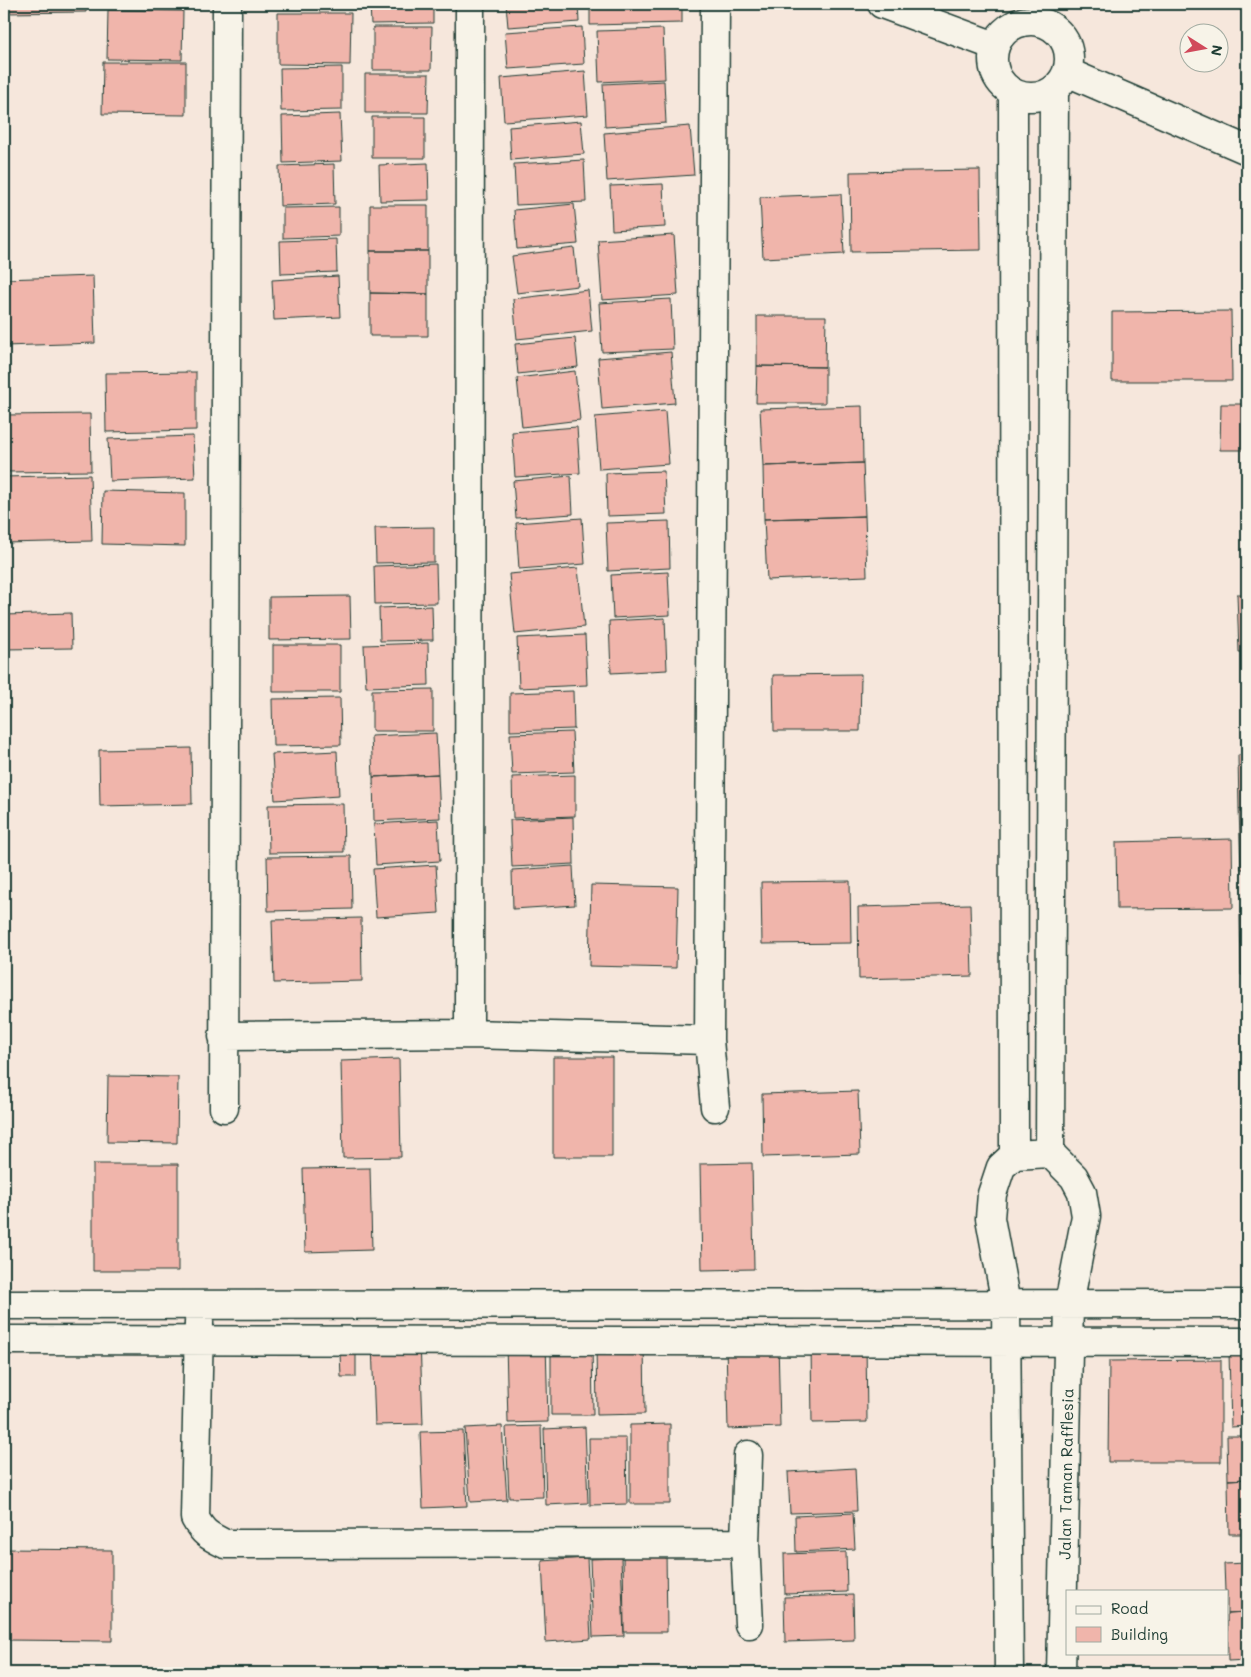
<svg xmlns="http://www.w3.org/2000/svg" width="1251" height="1677" viewBox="0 0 1251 1677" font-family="Mali,sans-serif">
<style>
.building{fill:#f0b5ab;stroke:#1f3d34}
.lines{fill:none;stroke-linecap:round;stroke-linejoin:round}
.street-casing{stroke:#1f3d34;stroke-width:31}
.street{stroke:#f7f3e8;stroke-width:28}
.labels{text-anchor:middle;stroke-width:4;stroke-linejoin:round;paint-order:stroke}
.street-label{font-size:16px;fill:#1f3d34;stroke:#f7f3e8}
</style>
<rect width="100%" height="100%" fill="#f6e7dc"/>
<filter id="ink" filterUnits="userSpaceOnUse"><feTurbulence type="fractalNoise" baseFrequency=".02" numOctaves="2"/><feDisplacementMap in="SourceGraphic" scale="10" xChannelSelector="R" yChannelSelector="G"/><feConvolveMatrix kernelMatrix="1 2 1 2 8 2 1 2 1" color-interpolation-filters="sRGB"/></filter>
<g filter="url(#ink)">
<path class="building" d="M4,4h82v8l-82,1z
M106,4h80v3h-80z
M282,4h62v3l-62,1z
M370,4h63v19l-62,1z
M506,4h72l1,18 -71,5z
M590,4h92v19l-92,2z
M108,10l75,1 -1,49 -75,-1z
M278,13h73l-1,52 -72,-1z
M373,27h59l-1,43h-58z
M582,27l2,37 -76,5 -3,-37z
M663,29l2,50 -66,3 -2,-51z
M103,62h83v53l-84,-1z
M342,67v43l-61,1 -1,-43z
M585,71l3,44 -84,6 -3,-43z
M365,74h64l-1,39h-63z
M664,81l2,42 -61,4 -2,-43z
M340,114l2,47 -59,2 -1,-47z
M372,117h53v41h-53z
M581,121l3,33 -73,6 -2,-33z
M690,126l4,49 -87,6 -3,-48z
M584,160l2,42 -70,3 -2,-41z
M428,163l1,37 -49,1 -1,-36z
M334,164l1,40 -55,2 -1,-40z
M980,170l1,80 -130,2 -1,-80z
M663,184l2,43 -53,3 -2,-44z
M841,194l3,60 -81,4 -3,-61z
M574,204l4,40 -61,5 -3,-39z
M370,205h58v46h-58z
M339,207v29l-56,2v-30z
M674,235l4,60 -76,5 -4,-60z
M336,239l1,33 -56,2 -1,-33z
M574,248l4,38 -61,7 -5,-37z
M370,251h58v43l-58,-1z
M93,276l2,67 -91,3v-67z
M338,276l2,41 -66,3 -2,-40z
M588,290l4,41 -75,8 -4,-40z
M370,293l58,1v42h-58z
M671,299l2,50 -71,3 -3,-49z
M1231,311l1,70h-120v-69z
M757,316h69l-1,51 -68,-1z
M575,338l3,29 -60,7 -3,-30z
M671,352l4,51 -73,6 -4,-51z
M757,366l68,1v36h-69z
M575,371l5,49 -58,7 -5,-49z
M196,372v58l-90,2 -1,-59z
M1221,404h26v46h-27z
M862,406l1,57 -100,3 -3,-57z
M665,411l4,53 -70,5 -4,-52z
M90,414l1,57 -87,1v-57z
M577,427l3,46 -65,4 -3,-45z
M193,436l2,42 -85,3 -2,-42z
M863,463l2,53 -101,3 -1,-53z
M664,471l2,43 -59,2 -1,-43z
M90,475l2,66 -88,2v-66z
M571,476l2,38 -57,4 -3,-37z
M103,491l82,2v53l-83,-2z
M865,516l2,60 -100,4 -3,-61z
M582,518l3,46 -66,5 -3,-46z
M669,521l1,47 -62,3 -2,-48z
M434,527v35l-58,1 -1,-35z
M436,564l1,39 -62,1 -1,-38z
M578,568l6,59 -69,7 -6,-60z
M668,572l2,43 -57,3 -2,-43z
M1237,594h10v58h-8z
M350,596l1,43 -82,1v-43z
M432,606l1,34 -53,1 -1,-33z
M71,613l1,35 -68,1v-34z
M665,618l2,52 -56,3 -2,-52z
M585,635l2,50 -68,3 -2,-50z
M428,643l1,42 -63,2 -2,-42z
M273,645h67v47h-67z
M861,674l-1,57h-86l-1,-56z
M433,689v42h-61v-41z
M573,691l1,38 -64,2v-38z
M340,698l1,47 -68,1 -1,-47z
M572,732l2,40 -62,2 -2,-40z
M436,733l2,41 -65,3 -2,-41z
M191,748l1,56 -92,2 -1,-56z
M337,751l2,45 -64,4 -3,-46z
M1238,755h9v54h-8z
M438,774l2,44 -66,3 -1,-44z
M575,775v41l-62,2 -1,-41z
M343,804l1,48 -75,1 -1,-48z
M1239,809h8v60h-6z
M573,817l1,47 -62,3 -2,-47z
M438,820l2,41 -64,4 -2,-41z
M1232,839l1,69 -116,1 -1,-67z
M351,856l1,53 -84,2 -1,-54z
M436,865l3,48 -63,4 -3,-48z
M573,866l2,39 -62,4 -1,-39z
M850,881l1,62 -89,1 -1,-62z
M591,885l87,2 -2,81 -87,-2z
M970,904l2,72 -113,3 -1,-72z
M1240,915h7v60h-6z
M361,918l1,63 -88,2 -2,-63z
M553,1057h59v100h-59z
M399,1059l2,98 -58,1 -2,-97z
M108,1076l70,1 -1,66 -70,-1z
M858,1091l2,63 -97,3 -1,-63z
M752,1163l2,106 -52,1 -2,-106z
M93,1164h85v107h-85z
M370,1168l2,82 -67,2 -2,-83z
M420,1341l3,83 -48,1 -3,-82z
M551,1341h41l1,74h-42z
M778,1341l2,86 -52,2 -2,-86z
M546,1342l2,80 -40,1 -2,-80z
M644,1342l1,72 -48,1 -1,-72z
M866,1342l1,80 -55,1 -1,-79z
M356,1352v25h-15l-1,-24z
M1229,1353h18v73l-16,1z
M1221,1360v102h-113l1,-101z
M670,1424v80h-40v-79z
M502,1426l5,74 -37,2 -5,-74z
M541,1426l2,71 -34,1 -3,-71z
M585,1427l3,76 -42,2 -2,-76z
M463,1431l4,75 -44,2 -3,-76z
M1227,1436h20v43l-19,1z
M589,1438h37l1,66 -37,1z
M855,1468l2,43 -67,2 -2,-41z
M1247,1479v55h-18l-1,-54z
M853,1513l2,36 -59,3 -1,-36z
M4,1549l108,1v91l-108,-1z
M666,1551l1,81h-43l-1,-80z
M846,1552l1,40 -62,2 -1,-40z
M587,1558l4,81 -45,3 -4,-81z
M621,1558l3,78 -31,1 -3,-78z
M1247,1563v49l-20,1v-22h-2l-1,-27z
M853,1595l1,45 -69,2 -1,-45z
M1247,1612v48l-19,1 -1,-48z"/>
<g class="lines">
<defs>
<path id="street" d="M715,4l-6,1036 6,67
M882,4l113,42
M993 59a38 38 0 1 1 76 0a38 38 0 1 1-76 0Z
M1067,72l180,78
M1013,93l1,1062
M469,1034l1,-1030
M223,1036l246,-2 240,6
M224,1108l3,-1104
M1050,1153l4,-1063
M4,1305l1243,-1
M199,1322l-4,196c8,15 14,18 30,26l520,-1
M4,1340l1243,2
M748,1455l-3,88 4,81
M1009,1673l-3,-369 -16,-86 2,-24 9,-27 13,-12 36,-2 24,24 8,15 4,24 -17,88 -8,369"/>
</defs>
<use href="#street" class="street-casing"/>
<use href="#street" class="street"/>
</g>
</g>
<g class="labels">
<g class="street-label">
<text transform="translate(1066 1474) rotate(-89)" y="6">Jalan Taman Rafflesia</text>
</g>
</g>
<rect width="1251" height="1677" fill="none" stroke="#f7f3e8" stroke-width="20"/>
<rect x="10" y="10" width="1231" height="1657" fill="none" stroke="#1f3d34" stroke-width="2" filter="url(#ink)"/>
<rect x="1066" y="1590" width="162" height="65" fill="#f7f3e8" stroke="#a1aaa0"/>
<rect x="1076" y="1606" width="25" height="8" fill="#f7f3e8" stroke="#a1aaa0"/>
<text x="1111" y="1614" font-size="15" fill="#1f3d34">Road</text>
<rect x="1076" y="1627" width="25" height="15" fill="#f0b5ab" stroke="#a1aaa0"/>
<text x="1111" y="1640" font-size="15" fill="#1f3d34">Building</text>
<g transform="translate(1204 48) rotate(101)"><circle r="24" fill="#f7f3e8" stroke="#a1aaa0"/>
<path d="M0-4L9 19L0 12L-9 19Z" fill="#d1495b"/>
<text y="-8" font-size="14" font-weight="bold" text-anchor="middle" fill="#1f3d34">N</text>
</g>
</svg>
